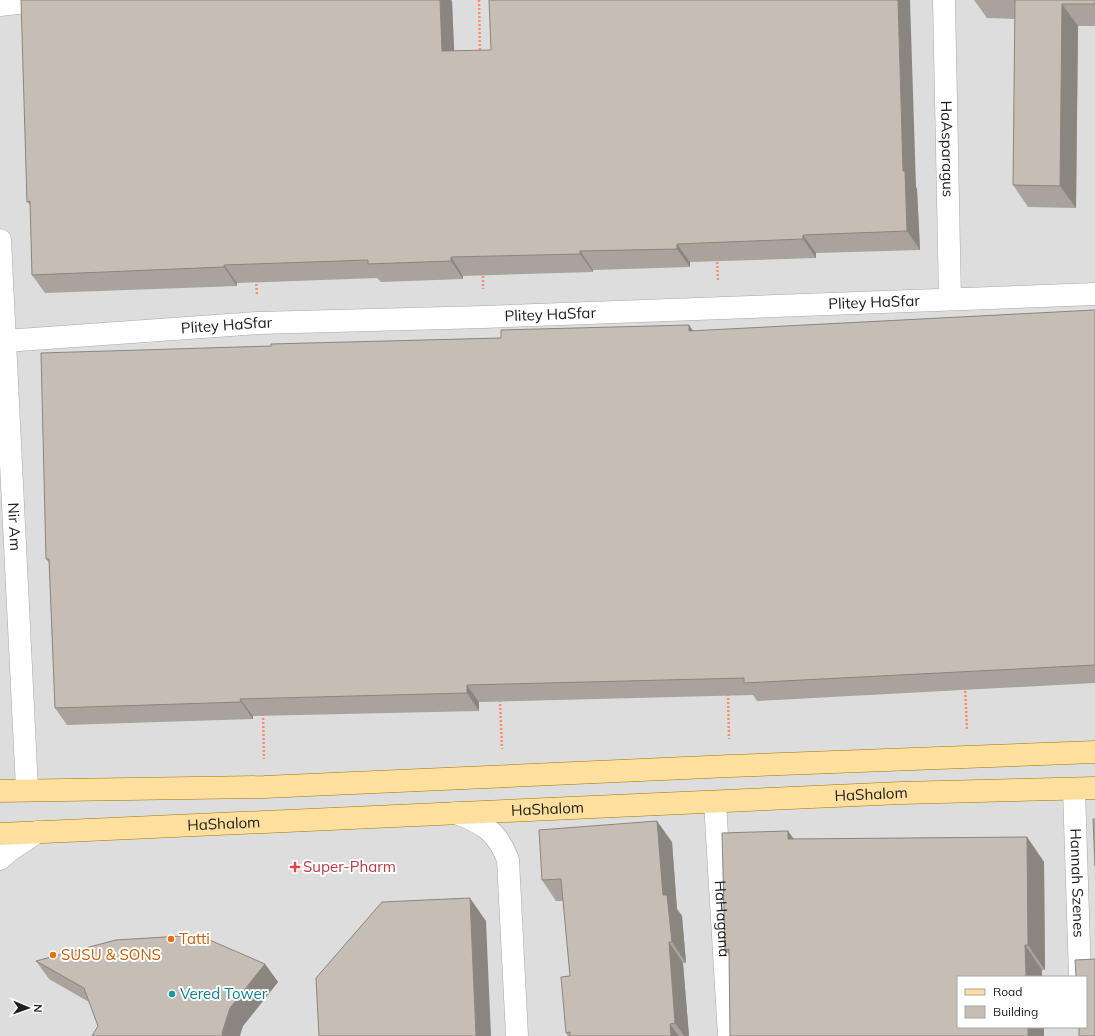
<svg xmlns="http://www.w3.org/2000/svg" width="1095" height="1036" viewBox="0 0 1095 1036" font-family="Mulish,sans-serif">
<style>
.residential{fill:#dedddd;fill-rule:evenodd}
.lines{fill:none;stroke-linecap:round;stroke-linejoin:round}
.minor-casing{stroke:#a7a7a7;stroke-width:23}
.major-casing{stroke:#9c7900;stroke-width:23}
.path{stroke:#ff8969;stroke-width:2.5;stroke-dasharray:2 2;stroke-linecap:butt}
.minor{stroke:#fff;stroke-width:22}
.major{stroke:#ffdf9d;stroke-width:22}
.wall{fill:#aaa39c}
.shaded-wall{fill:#8b857f}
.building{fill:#c6beb5;stroke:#8b857f}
.health-dot{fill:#e0444e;stroke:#fff;stroke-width:1.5}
.food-dot{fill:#e8710a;stroke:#fff;stroke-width:1.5}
.culture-dot{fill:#0f9aa8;stroke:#fff;stroke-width:1.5}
.labels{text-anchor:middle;stroke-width:4;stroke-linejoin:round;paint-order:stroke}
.street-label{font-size:15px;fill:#202020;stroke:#fff}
.health-label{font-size:15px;fill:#be3a42;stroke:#fff;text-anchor:start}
.food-label{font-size:15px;fill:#c56008;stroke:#fff;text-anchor:start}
.culture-label{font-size:15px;fill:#0d838f;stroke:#fff;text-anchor:start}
</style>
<rect width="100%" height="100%" fill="#f1efe6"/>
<path class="residential" d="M0,0h1095v1036h-1095zM958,977h128v50h-128z"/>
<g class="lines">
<defs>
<g id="minor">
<path id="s1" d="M944,0l6,299"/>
<path d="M0,5l43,-5"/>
<path id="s2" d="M0,240l27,549"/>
<path id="s3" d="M5,341l253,-18 226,-6 611,-23"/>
<path id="s4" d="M1074,789l6,188"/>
<path id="s5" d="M715,802l14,234"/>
<path d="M456,813c26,9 42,19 52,47l9,176"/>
<path d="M0,859l10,-9 27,-18"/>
</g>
<g id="major">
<path d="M0,791l264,-4 466,-21 365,-14"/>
<path id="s6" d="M0,834l901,-41 194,-5"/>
</g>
</defs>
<use href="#minor" class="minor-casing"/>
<use href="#major" class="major-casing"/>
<path class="path" d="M479,0l1,53
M717,258l1,23
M483,272v17
M256,280l1,15
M965,687l2,43
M728,694l1,45
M500,700l2,49
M263,714l1,45"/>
<use href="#minor" class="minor"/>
<use href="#major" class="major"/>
</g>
<path class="wall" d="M974,0h121v26h-17l-2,182 -48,-1 -15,-22 2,-166 -28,-1z
M452,1l2,50 462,136 1,2 3,61 -104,3v5l-126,4v5l-97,3v2l-130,4v3l-82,3 -4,-4 -140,5v3l-192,7 -13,-18 -2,-70 -3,-3z
M1095,310v373l-338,18 -4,-6 -274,7v9l-226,5v3l-186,6 -12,-17 -6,-145 -3,-4 225,-213 422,-15z
M788,831l6,8 233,-2 17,25 1,108h-3v7h-84l-229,-22 -4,-5z
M672,842l5,67 5,7 4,47h-3l6,73h-121l-2,-3 4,-57 -7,-75h-7l-14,-21z
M36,961l229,3 13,18 -35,44h-145l-9,-24 -40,-23z"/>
<path class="shaded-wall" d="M440,0h11l1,1 3,69 -13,-19z
M898,0h12l6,187 1,2 3,61 -13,-19 -4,-60z
M1062,4l16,22 -2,182 -16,-22z
M803,235l13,18v5l-13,-19z
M677,244l13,18v5l-13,-18z
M580,251l13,19v2l-13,-18z
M451,257l12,19v3l-12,-18z
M224,265l13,18v3l-13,-19z
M689,325l12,17 -12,-11z
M467,685l12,17v9l-12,-18z
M240,699l13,17v3l-12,-17z
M657,821l15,21 5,67 5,7 4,47 -14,-21 -9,-47z
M788,831l17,25 -17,-17z
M1027,837l17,25 1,108 -17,-25z
M470,898l16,23 5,115h-15z
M669,942l14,21 6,73h-5l-9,-13z
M1025,945l17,25v7h-16z
M265,964l13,18 -35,44 -3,10h-17l-1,-3 8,-25z
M670,1024l9,12h-8z
M1028,1027h16v9h-16z"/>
<path class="building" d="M21,0h419l2,51 49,-1 -2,-50h409l5,171h2l2,60 -104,4v4l-126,5v5l-97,2v3l-129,3v4l-83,3v-4l-144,5v2l-192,8 -2,-74 -3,1z
M1015,0h80v4h-33l-2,182 -47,-1z
M1095,310v355l-351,18v-5l-277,7v8l-227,6 1,3 -186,6 -6,-149h-3l-5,-206 230,-7v-2l230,-6v-8l188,-5v6z
M1093,819h2v47z
M657,821l6,74h4l5,47h-3l6,81 -5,1 1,12h-101v-4l-4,1 -5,-56 9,-1 -9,-97 -19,1 -3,-50z
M788,831v8l239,-2 1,108h-3l1,32h-68v50h70v9h-298l-1,-87 -4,1 -3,-117z
M470,898l6,138h-157l-3,-58 66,-76z
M198,935l67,29 -35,44 -8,25 1,3h-131l6,-10 -14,-38 -48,-27 80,-21z
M1095,959v77h-16v-9h7v-50h-10l-1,-17z"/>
<path class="health-dot" d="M293 861h4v4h4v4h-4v4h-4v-4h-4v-4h4z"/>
<g class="food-dot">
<circle cx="171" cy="939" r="4"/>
<circle cx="53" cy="955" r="4"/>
</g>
<circle class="culture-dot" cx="172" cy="994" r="4"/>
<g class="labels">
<g class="street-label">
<text dy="5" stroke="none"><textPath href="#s1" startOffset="149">HaAsparagus</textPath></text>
<text dy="5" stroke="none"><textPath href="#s3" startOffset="870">Plitey HaSfar</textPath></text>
<text dy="5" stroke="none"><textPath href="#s3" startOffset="546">Plitey HaSfar</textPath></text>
<text dy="5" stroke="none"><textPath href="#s3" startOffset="222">Plitey HaSfar</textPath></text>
<text dy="5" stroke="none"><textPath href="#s2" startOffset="287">Nir Am</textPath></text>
<text dy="5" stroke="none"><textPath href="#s6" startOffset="872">HaShalom</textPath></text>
<text dy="5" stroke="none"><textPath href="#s6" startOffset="548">HaShalom</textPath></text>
<text dy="5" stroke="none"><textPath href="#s6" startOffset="224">HaShalom</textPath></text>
<text dy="5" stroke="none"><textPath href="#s4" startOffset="94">Hannah Szenes</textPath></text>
<text dy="5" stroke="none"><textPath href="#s5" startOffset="117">HaHagana</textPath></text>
</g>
<g class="health-label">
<text x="303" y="872">Super-Pharm</text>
</g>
<g class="food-label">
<text x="179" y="944">Tatti</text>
<text x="61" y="960">SUSU &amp; SONS</text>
</g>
<g class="culture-label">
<text x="180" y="999">Vered Tower</text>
</g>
</g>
<rect x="957" y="976" width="130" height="52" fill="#ffffff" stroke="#a6a6a6"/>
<rect x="965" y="989" width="20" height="6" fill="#ffdf9d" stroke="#a6a6a6"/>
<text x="993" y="996" font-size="12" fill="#202020">Road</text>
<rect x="965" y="1006" width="20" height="12" fill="#c6beb5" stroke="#a6a6a6"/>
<text x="993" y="1016" font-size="12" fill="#202020">Building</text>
<g transform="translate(28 1008) rotate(92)" stroke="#ffffff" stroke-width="3" paint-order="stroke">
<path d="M0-3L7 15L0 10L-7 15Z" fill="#202020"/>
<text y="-6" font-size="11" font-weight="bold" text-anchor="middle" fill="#202020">N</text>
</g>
</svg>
